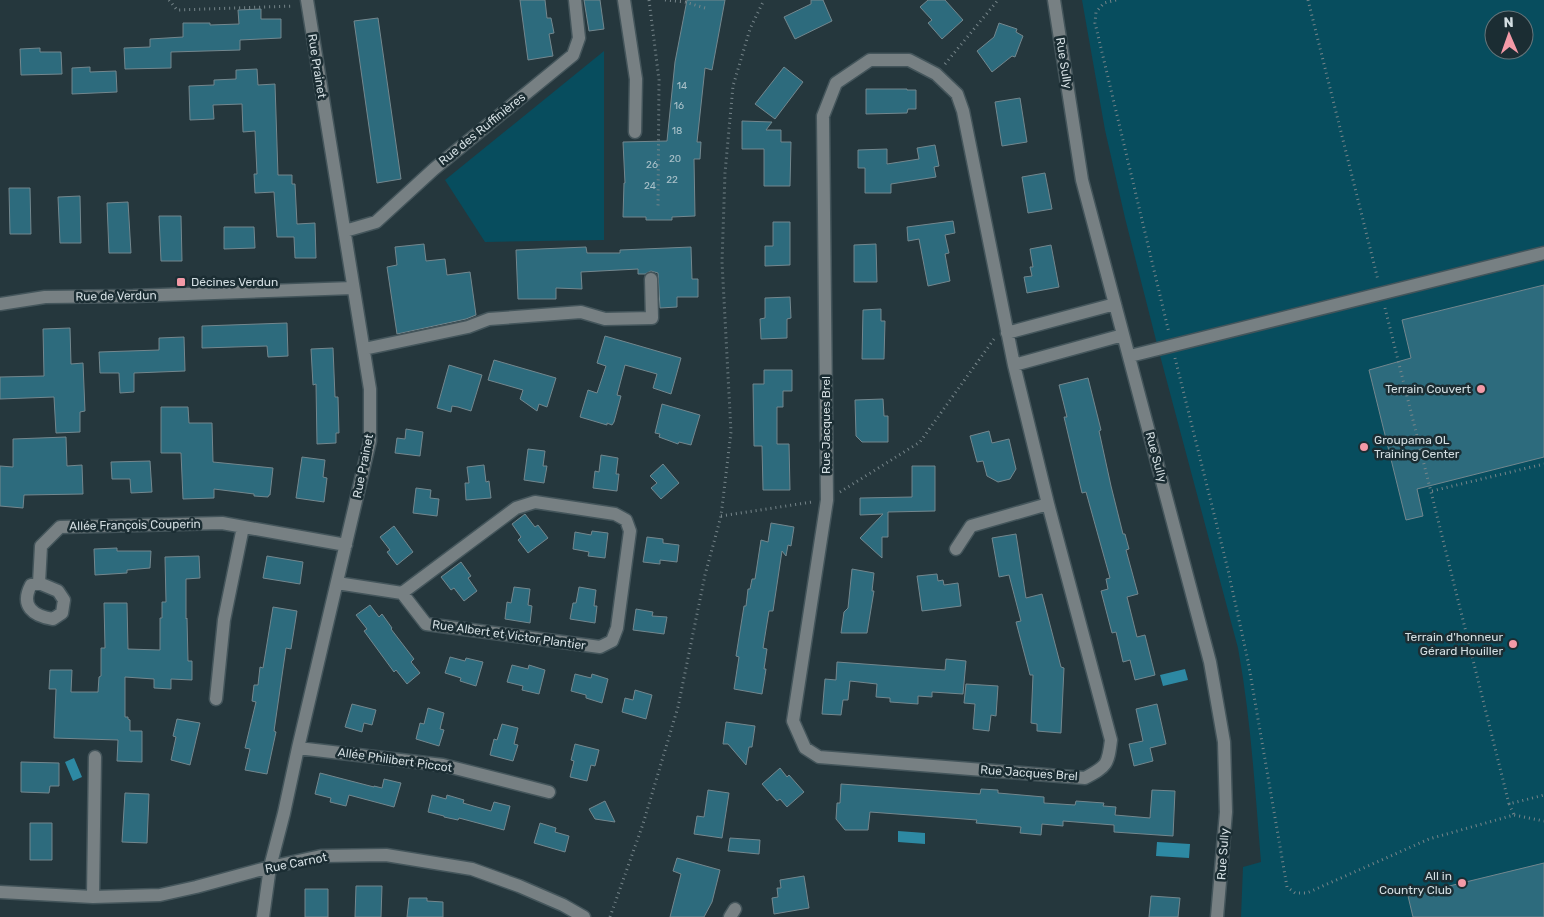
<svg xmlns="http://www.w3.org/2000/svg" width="1544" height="917" viewBox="0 0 1544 917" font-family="Rubik,sans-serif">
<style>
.green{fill:#074d5e;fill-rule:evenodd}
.water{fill:#2d89a3}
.building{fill:#2d6b7d;stroke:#73878e}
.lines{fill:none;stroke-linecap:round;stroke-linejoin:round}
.minor-casing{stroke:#44555b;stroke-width:15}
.path{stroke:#76858a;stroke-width:3;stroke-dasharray:1 4;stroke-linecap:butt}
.minor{stroke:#778083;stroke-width:12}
.poi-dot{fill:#f39aa7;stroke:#1b2d33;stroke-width:2}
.labels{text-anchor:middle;stroke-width:5;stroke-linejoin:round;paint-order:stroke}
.number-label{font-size:10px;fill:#aac1c9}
.street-label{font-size:12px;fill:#d3dee2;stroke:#1b2d33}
.poi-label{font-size:12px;fill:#d3dee2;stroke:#1b2d33;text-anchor:end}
</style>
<rect width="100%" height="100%" fill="#25373d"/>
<path class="green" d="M1082,0h462v917h-303l2,-50 18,-5c-6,-72 -10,-143 -23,-214l-80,-300 -33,-130 -20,-88zM1494,20h30v30h-30z
M604,51v189l-119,2 -40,-62z"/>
<path class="water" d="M1185,669l3,11 -25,6 -3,-11z
M74,758l8,19 -9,4 -8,-19z
M898,831l27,2v11l-27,-2z
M1157,842l33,2 -1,14 -33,-2z"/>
<path class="building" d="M520,0h25l2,18h4l3,15 -5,1 4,22 -25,4z
M584,0h16l4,29 -15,2z
M687,0h38l-13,70 -7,-2 -8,74h4l-1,17h-6l1,57 -23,1v3h-26v-3h-23l1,-34h1l-2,-41 44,-1 8,-79z
M811,0h12l9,21 -37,18 -11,-22 27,-13z
M928,0h17l18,20 -21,19 -14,-16 4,-3 -12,-13z
M261,9v10h20v19l-41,2v10l-69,2v16l-46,1 -1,-21 26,-1v-8l33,-2v-14h27v2l29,-1 -1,-14z
M378,18l23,161 -24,4 -23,-162z
M999,23l18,6 -1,3 7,4 -8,21 -3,-1 -20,16 -15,-21 17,-14z
M40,48v4h21l1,22 -41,1 -1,-26z
M90,67v5l26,-1 1,21 -45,2v-26z
M784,67l19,15 -28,37 -20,-15z
M257,69l1,16 17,-1 3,91h14v9h3l2,40 18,-1 1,35h-21l-1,-21h-17l-3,-45 -19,1 -1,-19h3l-2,-43 -12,1 -1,-28 -29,1 1,14 -24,1 -1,-34 25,-1v-5l22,-1v-9z
M866,89h41v1h9v19h-8l-1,4 -41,1z
M1020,98l7,44 -25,4 -7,-44z
M742,121l30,1 -6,8h15v12h10l-1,44h-26v-37h-22z
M935,145l4,21 -5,1 2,10 -45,7v9h-26v-25h-7v-18l29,-1v15l32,-5 -2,-11z
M1045,173l7,36 -24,4 -6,-36z
M9,188h21l1,46h-21z
M80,196l1,47h-21l-2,-46z
M128,202l3,51h-22l-2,-50z
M159,216h22l1,45h-21z
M953,221l2,12 -10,2 4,18 -4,1 5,27 -22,5 -9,-47 -11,2 -1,-14z
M773,222h17v43l-25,1v-20h8z
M224,227h30l1,21 -31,1z
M424,244l2,17 19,-2 2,16 23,-3 6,43 -10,4 -69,15 -10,-67 10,-2 -2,-18z
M876,244l1,38h-23v-37z
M1051,245l8,42 -32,6 -3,-16 8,-1 -2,-9h3l-3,-18z
M586,247l1,6h33v-3l71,-3 1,32h6v18h-21v10l-17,1 -2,-35 -7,-2 -6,3h-7v-5l-57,3 1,17 -26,-1v11h-38l-2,-49z
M1544,285v172l-127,32 6,27 -17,4 -37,-150 42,-12 -9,-38z
M790,297l1,21 -4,1v19l-26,1 -1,-20 5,-1v-20z
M881,309v12h4l-1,38h-22l1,-49z
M287,323l1,33 -20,1 -1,-11 -65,2v-22z
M70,328l1,36 12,-1 2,48 -5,1v20l-24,1 -2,-36 -54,2v-22l44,-1 -1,-47z
M605,336l76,22 -10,36 -18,-6 4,-14 -32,-9 -8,30 4,1 -7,26 -2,3 -5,-2v2l-27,-8 8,-27 9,3 9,-27 -9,-3z
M184,337l1,34 -51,2v19l-14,1 -1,-20h-19l-1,-21 60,-2v-12z
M333,348l2,49h3l1,36h-3v10l-19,1 -1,-60 -3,1 -2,-36z
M494,360l62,18 -9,29 -8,-3 -2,7 -17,-12 3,-9 -35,-10z
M449,365l33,10 -11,36 -13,-4 -6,-1 -1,6 -14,-4z
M764,370h28v21h-9v16h-6v37h12l1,46h-27l-1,-44h-8l-1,-62h11z
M1088,378l13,52 -2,1 12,55 12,48h2l4,15 -3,1 12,44 -11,3 10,40 8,-2 10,40 -20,5 -5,-20 -7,2 -7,-30 -4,1 -11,-42 7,-2 -2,-10 4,-1 -24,-86 -4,1 -18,-76h3l-8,-32z
M883,399l1,17h4v26h-26l-6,-6 -1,-36z
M662,404l38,11 -9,30 -12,-3 -1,2 -19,-7 1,-3 -5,-1z
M161,407h27l1,16h23l1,39 60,6 -3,27h-1l-1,2 -14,-1v-2l-40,-5v9l-31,1 -2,-46h-20z
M406,429l17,3 -3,24 -25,-3 2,-15 8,1z
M989,431l3,12 17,-4 7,30 -6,10 -12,3 -11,-6 -4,-15 -6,1 -7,-26z
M66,437l1,29 15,-1 1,29 -59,1 -1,13 -23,-2v-40l13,1v-28z
M528,449l17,2 -2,15h4l-3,17 -20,-3z
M601,455l17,3 -2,16h3l-2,17 -24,-3 2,-17 4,1z
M302,457l23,3 -2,17 4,1 -3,24 -28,-4z
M150,461l2,31 -21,1 -1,-14h-18l-1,-17z
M663,464l16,19 -18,16 -10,-11 6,-5 -7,-7z
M484,465l2,17 3,-1 2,17 -25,2 -1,-17h4l-2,-16z
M912,466h23v45l-47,1v25h-6v21l-22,-20 23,-24 -23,1v-17l52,-1z
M416,488l15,2 -1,8 9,1 -2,17 -24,-3z
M525,514l10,13 3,-2 10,13 -20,15 -10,-13 3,-3 -9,-13z
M771,523l23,4 -3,19 -3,-1 -2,11 -4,-5 -9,60h-4l-6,37 4,1 -3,20h2l-4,25 -28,-5 5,-32 -3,-1 8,-50h2l2,-17h2l2,-10h3l6,-39 7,2z
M394,526l19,26 -16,13 -10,-13 3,-2 -10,-13z
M592,531l16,2 -3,25 -17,-2 1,-4 -16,-3 2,-17 16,3z
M1016,534l10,64 16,-4 19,73 3,1 -3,65 -24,-2v-7l-6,-1 2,-48h-3l-14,-53 5,-1 -12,-46 -10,2 -7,-39z
M647,537l16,2v4l16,2 -2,17 -17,-2v4l-17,-2z
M117,548v3h34l-1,17 -23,2v3l-32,2 -1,-26z
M199,556l1,22 -14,1v40l1,-1 1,43h4v19l-21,-1v10l-17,-1v-9l-29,-2v40h3v2l2,1v11h12v31l-25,-1 1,-21 -64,-2 2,-49h-7l1,-19h22l-1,22h27l1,-15 2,-1v-28h4l-1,-45h23l1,46 32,1v-32h2v-16h4l-1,-45z
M267,556l36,6 -3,22 -37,-6z
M461,562l10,14 -3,2 9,13 -13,10 -10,-13 -3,2 -10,-13z
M852,569l22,4 -2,18h2l-7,42h-26l3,-21 4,-4z
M937,574l1,7 5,-1 1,5 14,-2 3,23 -39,5 -5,-35z
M514,587l16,2 -2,16 4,1 -2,17 -25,-4 2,-17 4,1z
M579,587l17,3 -2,16h3l-2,17 -25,-4 3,-16h3z
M370,605l9,12 3,-3 10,14 -1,1 23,30 -3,3 9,11 -13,11 -11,-14 -2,2 -30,-41 3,-2 -11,-14z
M273,607l24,4 -6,38 -5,-1 -12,83 2,1 -9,42 -22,-4 5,-21 -5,-1 11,-46 -4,-1 2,-16h4l2,-18 3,1z
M636,609l17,3 -1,4 15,1 -3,17 -31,-4z
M450,657l15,4 1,-3 17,4 -7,24 -16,-5 1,-3 -16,-5z
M946,659l20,2 -3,33 -31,-2v5l-14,-1v8l-28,-2v-4l-14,-1 1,-13 -27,-3 -2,19h-5l-2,15 -19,-1 3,-35 11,1 1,-18 108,8z
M512,665l16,4 1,-4 16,5 -6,24 -17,-4 1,-4 -16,-4z
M575,674l16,4 1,-4 16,5 -6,24 -16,-5v-3l-15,-4z
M966,684l32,2 -2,30 -5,-1 -2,16 -16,-2 2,-25 -11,-1z
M635,690l17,5 -6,24 -24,-7 3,-14 8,2z
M352,704l24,6 -4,15 -8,-2 -2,9 -17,-5z
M1157,704l9,40 -16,4 3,13 -19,5 -5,-22 14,-3 -7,-32z
M428,708l16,5 -4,16 4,1 -5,16 -23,-7 4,-16 4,1z
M177,719l23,4 -10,42 -19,-5 5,-23 -3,-1z
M726,722l29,4 -3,21h-3l-3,18 -18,-21h-5z
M502,724l16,4 -4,16 4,1 -5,16 -23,-6 4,-16 3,1z
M575,744l24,6 -4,16 -4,-1 -4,16 -17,-4 4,-16 -3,-1z
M21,762l38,1v23h-9l-1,7 -28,-1z
M780,768l7,9 2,-2 15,17 -17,15 -7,-8 -3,2 -15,-17z
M320,773l54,14v-1l8,2 2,-9 17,4 -7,24 -45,-12 -3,11 -16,-4 1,-4 -16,-4z
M841,784l139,10 1,-5 17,1v3l46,4v6l31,2 1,-4 28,2 -1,3 13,1 -1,8 35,3 2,-28 23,1 -2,45 -59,-4v-7l-51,-4v5l-21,-2 -1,11 -21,-2 1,-6 -45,-4 1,-3 -107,-8 -2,18h-23l-9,-11 1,-16h3z
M708,790l21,3 -7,45 -28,-4 3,-18 7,1z
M125,793l24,1 -2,49 -25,-1z
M432,795l14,4 1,-4 17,5 -1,3 28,8 3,-9 16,4 -6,24 -45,-12 -1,2 -14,-3v-1l-16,-4z
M605,801l10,21 -20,-3 -6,-10z
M30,823h22v37h-22z
M540,823l16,5 -1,4 14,4 -4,16 -31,-9z
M730,838l30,2 -1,14 -31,-3z
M677,858l43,12 -8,32 -8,15h-34l11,-43 -8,-3z
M1544,863v54h-131l-5,-21z
M804,876l5,32 -35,6 -2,-16 6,-1 -1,-9h4l-1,-8z
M356,886h26l-1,31h-26z
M305,889h23v28h-23z
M1151,896l29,2 -2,19h-29z
M409,898h18v3l16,1v15h-36z"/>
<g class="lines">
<defs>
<path id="minor" d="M624,0l12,79 -1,53
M1054,0l28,180 128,482 14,80 2,70 -9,105
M870,60h39l27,14 21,20 6,17 51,254 34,139 63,236c-3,25 -4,26 -26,38l-266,-21 -14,-9 -12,-27 34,-221 -4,-384 13,-33z
M345,231l31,-9 58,-53 139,-114 6,-17 -4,-38
M0,304l45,-7 88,-1 220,-8
M1007,333l108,-29
M364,349l104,-22 21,-8 92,-7 24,7 47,-1 -1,-39
M1130,356l414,-103
M1014,365l109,-30
M956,549l15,-23 77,-22
M39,583l-8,2c-11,21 2,31 22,34l9,-6 2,-13 -6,-9 -19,-8 2,-37 19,-19 162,-4 124,22
M337,583l65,10 114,-85 19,-6 80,12 11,6 4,11 -13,97 -5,13 -12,6 -174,-23 -24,-31
M216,699l8,-79 19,-93
M298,748l145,17 106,27
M0,892l93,5 67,-2 36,-8 74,-20 51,-11 65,-1 86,14 47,17 44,19 21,12
M93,897l2,-140
M263,917l7,-50 14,-54 14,-65 72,-307v-52l-63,-389
M730,917l5,-8"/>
</defs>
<use href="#minor" class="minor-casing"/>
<path class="path" d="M169,0l8,10 117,-4
M649,0l10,80 -1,129
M665,0l20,2 20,6
M1116,0l-12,3 -8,9 -1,11 74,310
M1308,0l70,280
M945,64l53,-64
M1385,308l124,496 35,-9
M1175,358l53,212 20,91 39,226 8,6h12l122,-54 85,-24 30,6
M1432,491l112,-27
M840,492l80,-50 74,-103
M721,516l91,-14
M1509,804l5,11
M610,917l33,-93 35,-117 27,-132 16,-59 10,-84 -9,-170 3,-89 8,-87 17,-57 14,-29"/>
<use href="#minor" class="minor"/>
</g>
<g class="poi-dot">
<rect x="176" y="277" width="10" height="10" rx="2.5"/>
<circle cx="1481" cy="389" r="5"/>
<circle cx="1364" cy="447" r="5"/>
<circle cx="1513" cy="644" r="5"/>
<circle cx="1462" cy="883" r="5"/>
</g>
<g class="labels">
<g class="number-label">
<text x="682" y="89">14</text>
<text x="679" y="109">16</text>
<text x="677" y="134">18</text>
<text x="675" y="162">20</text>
<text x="652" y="168">26</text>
<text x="672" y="183">22</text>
<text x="650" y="189">24</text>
</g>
<g class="street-label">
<text transform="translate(1064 63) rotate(81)" y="4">Rue Sully</text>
<text transform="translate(317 66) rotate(81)" y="4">Rue Prainet</text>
<text transform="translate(482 129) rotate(-39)" y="4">Rue des Ruffinières</text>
<text transform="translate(116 296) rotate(-1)" y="4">Rue de Verdun</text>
<text transform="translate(826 425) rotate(-90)" y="4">Rue Jacques Brel</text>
<text transform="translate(1156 457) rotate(75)" y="4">Rue Sully</text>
<text transform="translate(363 466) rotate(-79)" y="4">Rue Prainet</text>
<text transform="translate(135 525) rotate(-1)" y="4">Allée François Couperin</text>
<text transform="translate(509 635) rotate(8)" y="4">Rue Albert et Victor Plantier</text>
<text transform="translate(395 760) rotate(8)" y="4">Allée Philibert Piccot</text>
<text transform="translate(1029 773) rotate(4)" y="4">Rue Jacques Brel</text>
<text transform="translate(1223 854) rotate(-86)" y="4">Rue Sully</text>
<text transform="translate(296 863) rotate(-11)" y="4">Rue Carnot</text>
</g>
<g class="poi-label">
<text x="191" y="286" text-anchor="start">Décines Verdun</text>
<text x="1471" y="393">Terrain Couvert</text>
<text x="1374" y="444" text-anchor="start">Groupama OL<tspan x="1374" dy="14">Training Center</tspan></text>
<text x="1503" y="641">Terrain d'honneur<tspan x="1503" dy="14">Gérard Houiller</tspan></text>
<text x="1452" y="880">All in<tspan x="1452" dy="14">Country Club</tspan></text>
</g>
</g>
<g transform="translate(1509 35) rotate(358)"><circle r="24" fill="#1b2d33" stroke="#657479"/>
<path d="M0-4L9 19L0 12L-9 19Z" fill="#f39aa7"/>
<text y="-8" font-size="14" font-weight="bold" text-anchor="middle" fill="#d3dee2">N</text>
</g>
</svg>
